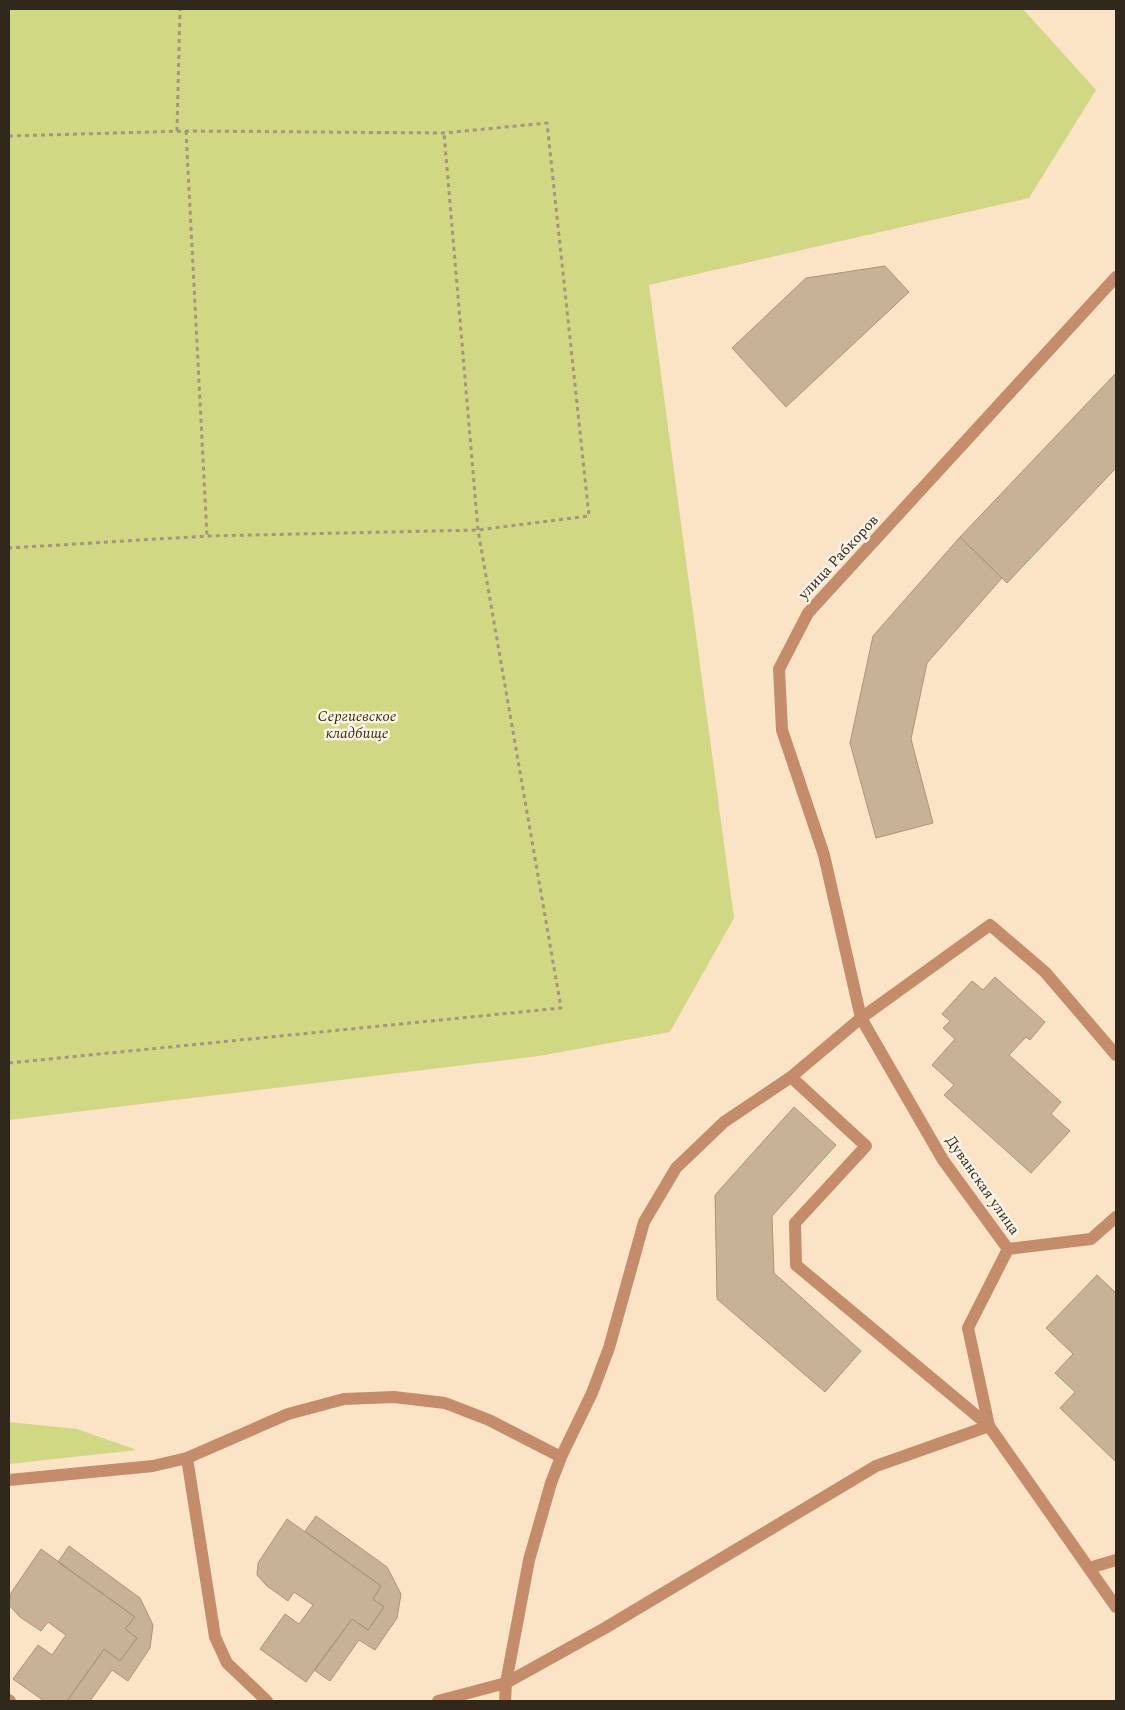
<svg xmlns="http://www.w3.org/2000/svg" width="1125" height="1710" viewBox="0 0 1125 1710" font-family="Spectral,serif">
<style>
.green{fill:#d1d883}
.building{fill:#c8b295;stroke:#ab9578}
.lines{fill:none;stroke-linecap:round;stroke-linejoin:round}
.path{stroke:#a6957e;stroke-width:3;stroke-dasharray:4 4;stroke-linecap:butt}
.minor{stroke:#c58c6c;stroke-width:12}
.labels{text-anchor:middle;stroke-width:5;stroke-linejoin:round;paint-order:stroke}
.street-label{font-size:15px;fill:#31281c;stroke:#fdf3e7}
.park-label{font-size:15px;font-style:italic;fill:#323409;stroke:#fdf3e7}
</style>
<rect width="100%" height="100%" fill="#fbe4c5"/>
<path class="green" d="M9,9h1014l73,81 -67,108 -380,87 85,633 -64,114 -131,24 -530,64z
M9,1422l68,7 60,21 -128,14z"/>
<path class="building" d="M885,266l24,26 -123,115 -54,-59 74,-70z
M1116,373v95l-109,115 -47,-46z
M960,537l42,41 -75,85 -16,76 22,84 -57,15 -26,-95 23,-107z
M995,977l50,45 -15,18 -4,-3 -17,18 52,47 -10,12 19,17 -39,42 -87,-78 10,-10 -22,-20 23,-26 -12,-11 7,-7 -8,-7 30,-33 11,9z
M794,1107l42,38 -64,71 2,57 87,78 -36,41 -108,-93 -2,-104z
M1097,1275l19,18v169l-56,-54 15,-16 -20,-19 18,-19 -27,-26z
M316,1516l71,51 14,27 -4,24 -22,32 -16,-10 -29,41 -16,-11 38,-51 16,11 16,-23 -11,-8 8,-13 -76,-55z
M287,1519l94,67 -8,13 11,8 -16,23 -16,-11 -46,63 -46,-33 25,-35 14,10 14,-19 -19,-13 -6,9 -21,-15 -10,-11 1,-12z
M69,1546l71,52 13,27 -3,23 -22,33 -16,-11 -22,31h-23l37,-52 16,12 17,-23 -12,-9 10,-12 -77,-55z
M41,1549l94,68 -10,12 12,9 -17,23 -16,-12 -37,52h-23l-31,-22 25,-34 14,10 14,-20 -18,-13 -7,9 -21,-14 -11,-12 2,-12z"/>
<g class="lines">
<path class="path" d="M177,131l3,-122
M186,131l21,405
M9,136l177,-5 258,2 103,-10 42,393 -111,14 -271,6 -198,12
M9,1063l552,-55 -83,-478 -34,-397"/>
<path class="minor" d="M1116,277l-308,336 -29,56 3,61 42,125 37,163 82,142 65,89 -40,79 21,98 127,181
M791,1077l75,69 -71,77 1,42 193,161
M1008,1249l83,-10 25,-22
M187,1458l28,179 12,26 40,38
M9,1480l144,-14 34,-8 101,-44 56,-15 50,-2 51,6 44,17 72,37
M1089,1568l27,-8
M9,1700l1,1
M438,1701l68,-18 99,-55 271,-162 113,-40
M505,1701l1,-18 23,-123 22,-77 10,-26 31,-64 17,-45 35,-126 32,-54 48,-46 67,-45 70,-59 129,-93 55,47 71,83"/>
</g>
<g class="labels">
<g class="street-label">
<text transform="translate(838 557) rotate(-47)" y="5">улица Рабкоров</text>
<text transform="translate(983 1185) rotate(55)" y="5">Дуванская улица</text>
</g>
<g class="park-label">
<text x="357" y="721">Сергиевское<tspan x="357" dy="17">кладбище</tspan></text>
</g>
</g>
<rect width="1125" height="1710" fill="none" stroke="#31281c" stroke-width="20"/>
</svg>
